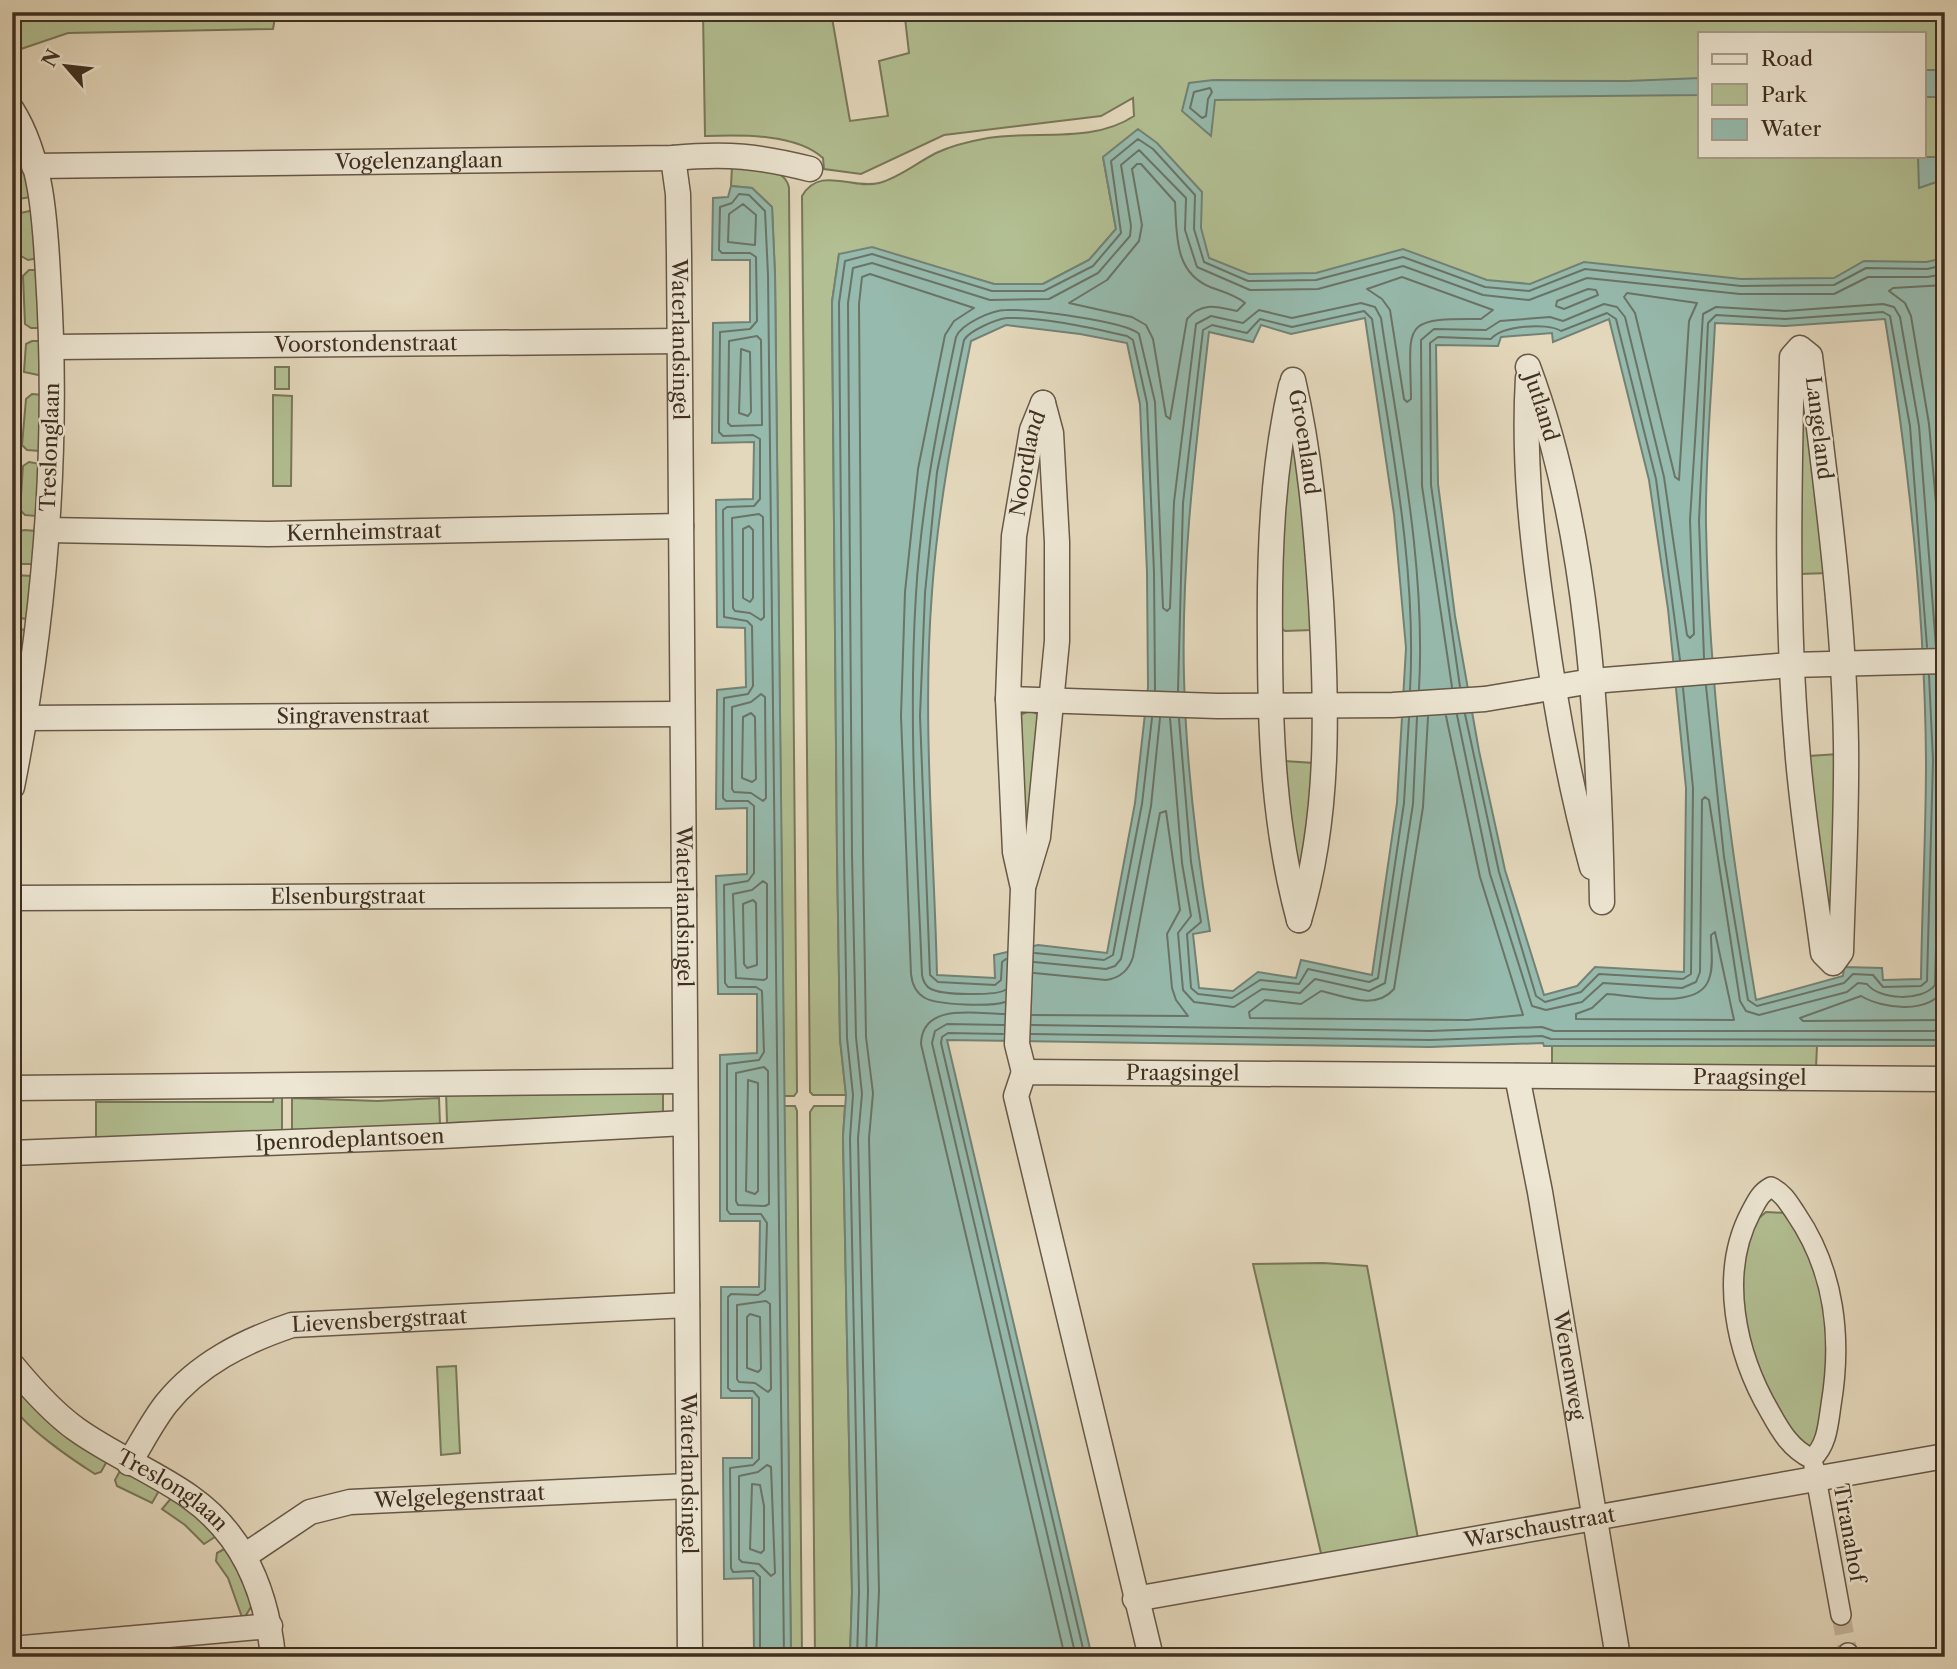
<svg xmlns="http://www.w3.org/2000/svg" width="1957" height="1669" viewBox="0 0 1957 1669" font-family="'Libre Caslon Text',serif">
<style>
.green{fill:#b2bf92;stroke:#78775a;stroke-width:2;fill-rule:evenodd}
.water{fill:#96baad;stroke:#738275;stroke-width:2;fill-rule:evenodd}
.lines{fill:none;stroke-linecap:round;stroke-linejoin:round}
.shore{stroke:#6a7467;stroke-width:2}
.pedestrian-tunnel{stroke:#c3b69d;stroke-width:19;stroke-dasharray:19 10;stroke-linecap:butt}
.pedestrian-casing{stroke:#685948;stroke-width:22}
.minor-casing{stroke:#685948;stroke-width:27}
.pedestrian{stroke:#ede6d3;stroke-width:19}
.minor{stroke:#ede6d3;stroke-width:24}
.labels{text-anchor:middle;stroke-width:5;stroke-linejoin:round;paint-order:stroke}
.street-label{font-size:21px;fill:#3f2f21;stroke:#ede6d3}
</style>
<rect width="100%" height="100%" fill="#e4d8bc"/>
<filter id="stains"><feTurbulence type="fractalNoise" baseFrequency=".00286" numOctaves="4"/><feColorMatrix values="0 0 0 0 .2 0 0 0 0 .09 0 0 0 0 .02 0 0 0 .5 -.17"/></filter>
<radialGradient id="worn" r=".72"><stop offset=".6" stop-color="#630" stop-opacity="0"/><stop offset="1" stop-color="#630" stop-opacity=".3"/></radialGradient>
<path class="green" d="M12,12h264l-3,17 -205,4 -56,19z
M703,12h128l19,109 38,-5 -9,-55 30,-8 -4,-35 -16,3 -1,-9h1057v283l-802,5 -40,-143 13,72 -27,31 -46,24h-49l-52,-15 -103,-15 -7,48 5,553 3,184 6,56h-33l-3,-3 -8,-896c18,-31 49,-6 77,-13 20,-5 39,-21 57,-30 15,-7 35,-12 52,-15 47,-8 104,6 146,-22l-1,-18 -32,18 -157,19 -83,39 -37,-5 -1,-11c-27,-25 -82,-23 -118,-22zM1700,33h224v123h-224z
M12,139l13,30 6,28 -19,3z
M732,166c18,2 53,-1 57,22l8,904 -3,4h-10l-9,-821 -3,-68 -20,-19 -21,-2z
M34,210l5,48 -11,2 -7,-4 -5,-42z
M29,270h11l4,58h-13l-6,-4 -2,-48z
M32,341h11v35l-19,-4 2,-28z
M1802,360l27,213 -29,1z
M275,367h14v22h-14z
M32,394l11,1 -3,56 -13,-1 -5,-5 4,-46z
M273,395l19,1 -1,90h-18z
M1298,422l13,208 -26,1 -5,-4 2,-92 11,-112z
M29,462l11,2 -4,52 -11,-1 -5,-5 3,-44z
M24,530l12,1 -3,33h-16l1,-32z
M15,575l17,1 -5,43 -15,-2z
M12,628l14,2 -8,72h-6z
M1030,711l8,3 -10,135h-5l-7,-126 6,-9z
M1838,754l-7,196 -22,-194z
M1284,761l30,2 -6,81 -12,30z
M1552,1046h265l-1,22 -264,-1z
M663,1089v27l-216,7 -1,-32z
M274,1095h8v36l-186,9v-38h177z
M292,1098l85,3 62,-3 1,26 -148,10z
M784,1106h11l2,5 5,546h-11z
M814,1106h31l-2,31 9,455 -2,65h-35l-5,-545z
M1766,1212l20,1 33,60 9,43 -2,98 -14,36 -11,-4c-14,-22 -33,-45 -44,-69 -14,-34 -21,-104 -10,-140 3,-11 10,-18 19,-25z
M1323,1263l44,3 53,283 -96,17 -71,-302z
M456,1366l4,87 -19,2 -4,-88z
M12,1375l95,86 -6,11 -6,2c-19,-12 -76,-50 -83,-71 -2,-7 0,-20 0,-28z
M121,1469l39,20 -8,14 -35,-17 -2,-6z
M173,1496l45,39 -14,9 -19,-19 -23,-16z
M228,1547l26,55 -11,18 -15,-42 -12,-17 1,-8z"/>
<path class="water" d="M1924,70h21v27h-21z
M1700,78v17l-485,5 -4,36 -29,-25 7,-28 24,-3 414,1z
M1138,129l19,14 45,49 -1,36 8,30 40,16 67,-1 87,-24 84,31 43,4 54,-22 157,17 93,-1 30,-17 62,1 19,-4v788h-401l-1,-3 -113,4 -483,-7 145,617h-242l2,-65 -9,-455 3,-42 -6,-56 -3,-184 -5,-553 7,-48 33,-7 122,37h49l46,-24 27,-31 -13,-72zM1365,318l29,196 12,134 -9,155 -25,172 -71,-15 -5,18 -38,-6 -25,19 -34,-3 -6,-54 17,-3c-14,-84 -24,-169 -26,-254 -3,-115 12,-231 25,-345l44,10 8,-17 30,9zM1609,319l40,161 19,129 18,179 -2,184 -89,-5 -18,19 -33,9 -39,-125 -26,-119 -24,-135 -17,-132 -2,-139 62,1 3,-9 51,-4 1,9zM1885,319c24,146 40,295 41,443 0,72 -4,144 -5,217l-38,1 -1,-12 -38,-1 -1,9 -87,24c-27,-161 -47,-313 -50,-476 -1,-66 6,-135 9,-201l70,3zM1006,325l74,9 47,9 13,61 7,168 1,115 -13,116 -28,150 -69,-8 -44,10 1,23 -58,-3c-3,-128 -15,-255 -5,-383 6,-85 22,-167 39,-251z
M1918,157h27v22l-26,9z
M731,186l21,2 20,19 3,68 16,1382h-69l32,-3 -1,-76 -29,1 -1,-121h29v-60h-31v-111h38l1,-66h-40v-166l37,-2v-59h-39l-2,-118 31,-2v-66l-31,1 1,-119 29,-3 -1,-59 -28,-1 -1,-127 37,-1 1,-57 -42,1 1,-120 37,-1v-62h-38l1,-62 15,-1z"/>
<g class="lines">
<path class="shore" d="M1210,88l2,4 -4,7 -2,17 -4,2 -12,-10 4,-16z
M1137,164h4l34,38c2,33 -1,70 35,85 11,4 26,8 35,16l-8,8c-19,-4 -35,-10 -50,8l-17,100 -4,-3 -13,-77 -7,-14 -14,-8 -63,-14 38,-23 32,-39 3,-16 -10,-56z
M743,204l13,11 -1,30 -27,-3 1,-28z
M1402,277l91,33 -12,9c-81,-1 -71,4 -70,80l-4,3 -3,-3 -14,-89 -8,-11 -15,-10z
M1945,285l-52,3 -4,3 16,12 6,13 18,108 16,181
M1588,289l8,1 2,5 -34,14 -8,-3 1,-5z
M1627,293l70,10 -8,18 -10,159 -4,-3 -40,-164 -11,-16z
M757,336l4,4 1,85 -31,1 -3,-3 1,-82z
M741,349l9,3 1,60 -3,4 -9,-3z
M759,514l4,3 1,100 -3,3 -11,-7 -15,-2 -2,-3 -1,-90z
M749,526l4,4v68l-3,4 -7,-4v-69z
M1704,658l-5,-137 9,-198 8,-8 69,4 98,-7 7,4 20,110 17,221
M1706,686l18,171 24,143 9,6 87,-23 9,-9 20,1 10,12 38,-1 6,-5 6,-221 -4,-85
M1452,687l-30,-201 -1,-146 13,-11 52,1 14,-9 50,-4 13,4 41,-17 13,3 8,10 39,160 23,158 3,3 4,-4 -4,-114 13,-206 13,-7 69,4 98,-7 11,3 6,10 19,109 17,221
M1460,687l-29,-202 -1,-142 8,-6 53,2c10,-13 56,-17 70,-8l46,-18 9,6 40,160 24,181
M1178,691l5,-188 20,-173 9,-5 35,8 13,-14 32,8 72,-16 8,8c18,121 45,247 38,371
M761,694l4,3 1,101 -3,3 -12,-8 -17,-1 -2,-3v-82l19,-5z
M751,713l4,4 1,62 -4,3 -10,-4 1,-61z
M1465,714l34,158 37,124 9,6 36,-10 18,-18 84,5 8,-5 2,-186 -10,-100
M1457,715l33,159 42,132 14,4 36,-8 21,-19 79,5 14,-6 4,-10 2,-172 3,-3 4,3 31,201 6,10 13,4 88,-23 11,-9 9,1c12,16 55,18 68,1l6,-225 -3,-85
M1428,717l-5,90 -29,182c-19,22 -49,7 -73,2l-20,13 -36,-4 -16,12 1,6 218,2 55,-5 -43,-138 -34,-161
M1170,718l12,145 9,53 -13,17 5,57 11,12 40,5 28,-18 38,4 15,-14 54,12 16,-8 28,-179 4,-87
M1179,719l12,143 10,60 -14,12 4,54 7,6 34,4 28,-18 39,4 9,-15 61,13 9,-4 26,-175 5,-85
M763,881l4,3v94l-3,2 -28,-2 -3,-84 19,-4z
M753,900l3,3 1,62 -10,3 -3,-4 -1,-60z
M1715,932l19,88 -158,-1v-5l16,-6 15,-14c26,1 92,17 102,-15 5,-13 2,-30 2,-44z
M1035,953l69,7 9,-5 29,-151 10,-86
M1006,959l-4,3 -1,18 -6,5 -57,-3 -8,-7 -10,-259 5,-123 12,-121 27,-132c5,-9 32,-21 43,-22 37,-1 84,10 120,18l6,4 14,63 7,169 1,118
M1034,962l72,7 9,-3 6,-7 30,-153 9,-88
M1945,988c-16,27 -62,21 -84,8l-61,22 3,3 142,-1
M1005,990c-10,6 -63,5 -74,-1 -6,-3 -8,-8 -9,-14 -5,-127 -14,-254 -6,-381 5,-87 22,-172 40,-257 5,-13 36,-27 50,-27 22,-1 120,11 133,24l16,68 8,206 4,3 3,-3 4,-106 22,-178 15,-8 32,7 16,-13 33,8 69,-15 14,4 6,11c18,122 45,248 38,371
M1004,1014c-28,0 -82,-12 -83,30l144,613
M1032,1015l156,1 -12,-16 -4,-12 -5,-54 13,-24 -14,-99 -6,2 -27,144c-4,13 -13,21 -27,23l-72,-7
M1004,1025l-57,-1 -12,7 -3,12 144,614
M1032,1025l398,6 112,-4 12,4h391
M1003,1034l-55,-1 -6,4 -1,6 144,614
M1031,1034l399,6 112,-4 9,3 394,1
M764,1067l4,4 1,133 -4,2 -27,-1 -2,-4v-128z
M748,1080l10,3v108l-3,3 -9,-3z
M766,1301l4,3 1,85 -3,3 -13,-9 -16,-1 -2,-3v-74z
M750,1314l10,3 1,52 -3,3 -11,-4v-51z
M767,1465l4,2 4,106 -4,3 -12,-12 -17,-2 -3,-3v-83l19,-4z
M752,1484l8,1 4,21v44l-3,3 -11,-4z
M760,1657v-80l-6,-6 -21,1 -2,-4 -1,-100 23,-3 6,-6v-61l-6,-7h-22l-3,-3v-91l3,-3 27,1 7,-5 2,-67 -6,-9h-31l-3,-4v-146l32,-4 5,-8 -2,-61 -6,-4h-28l-3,-4 -1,-98 24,-4 6,-8v-67l-6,-5h-22l-3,-3 1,-100 24,-4 5,-8 -1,-60 -5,-5 -23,-4 -1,-107 4,-3 27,-1 6,-7v-60l-7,-4 -30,1 -4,-4 1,-100 30,-3 7,-8 -1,-64 -6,-4h-28l-3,-3 1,-43 12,-4 7,-9 10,1 16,16 3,64 16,1382
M857,1657l2,-65 -9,-454 3,-43 -6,-57 -3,-183 -5,-552 6,-42 27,-7 120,37h52l49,-25 28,-33 -10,-72 27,-22 15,10 42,46 -1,34 10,33 44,19 68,-1 87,-23 82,30 44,4 56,-22 156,17 93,-1 32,-17 61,1 18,-4
M866,1657l2,-66 -10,-453 4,-44 -6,-57 -4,-182 -4,-552 5,-35 19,-5 118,37 59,-1 49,-26 32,-37 1,-10 -10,-61 18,-15 47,48 -1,32 12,37 53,23 68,-1 85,-23 80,29 46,5 58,-22 153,16h94l34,-17h59l18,-3
M876,1657l3,-66 -10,-453 4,-45 -7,-56 -3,-183 -4,-550 3,-27 8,-3 104,34 -20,13 -9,14 -27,134 -13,123 -4,124 10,258c1,10 5,19 14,24 13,7 66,9 80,4"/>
<path class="pedestrian-tunnel" d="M1841,1615l7,38"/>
<defs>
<path id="pedestrian" d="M1771,1187c12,6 17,15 25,27 39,57 46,125 35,191 -3,21 -4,40 -19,54 -21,-10 -31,-27 -42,-47 -34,-58 -52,-138 -19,-200 6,-11 9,-19 20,-25z
M1814,1467l27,148
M1848,1653l1,4"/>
<g id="minor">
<path d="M12,110c30,48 33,111 36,165 11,170 -3,345 -36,512"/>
<path id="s1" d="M673,158l5,36 1,61 11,1402"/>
<path id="s2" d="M34,166l639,-8c54,-5 86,-2 137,11"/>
<path id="s3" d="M53,347l626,-6"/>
<path d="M1800,348l10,8c16,129 34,258 36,388 1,69 -3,139 -5,208l-8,11 -10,-10c-9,-69 -21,-138 -26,-207 -11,-129 -8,-259 -5,-389z"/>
<path id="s4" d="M1528,367c61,163 71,361 74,535"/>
<path d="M1528,378c-5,82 4,163 16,244 11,82 26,165 48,245"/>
<path id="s5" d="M1293,380c17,73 23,147 28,222 6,106 9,216 -22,318"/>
<path d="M1291,386c-19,84 -22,169 -21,254 0,95 4,188 29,280"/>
<path id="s6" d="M47,530l221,4 413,-8"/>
<path d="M1008,699l209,7 176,-1 92,-6 107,-18 199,-16 154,-4"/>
<path id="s7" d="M26,718l655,-4"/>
<path d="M1024,884l14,-47 19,-196v-99l-6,-109 -8,-30"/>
<path id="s8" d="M12,898l672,-3"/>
<path id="s9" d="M1024,1072l-7,-28 6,-156 -8,-36 -7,-153 6,-163 18,-106 11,-27"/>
<path id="s10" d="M1517,1076l23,116 78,465"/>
<path d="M12,1088l671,-7"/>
<path id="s11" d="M12,1153l430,-17 243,-13"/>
<path id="s12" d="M12,1365c19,23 40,47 64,64 36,26 79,43 114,68 54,38 77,97 83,160"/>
<path id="s13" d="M129,1463c12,-19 23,-41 37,-59 32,-40 78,-63 126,-79l395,-20"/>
<path id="s14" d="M246,1555l64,-43 40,-10 338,-16"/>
<path id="s15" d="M1135,1599l810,-143"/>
<path d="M12,1649l258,-23"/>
<path id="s16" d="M1151,1657l-135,-561 8,-24 921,7"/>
</g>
</defs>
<use href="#pedestrian" class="pedestrian-casing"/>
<use href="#minor" class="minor-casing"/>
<use href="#pedestrian" class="pedestrian"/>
<use href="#minor" class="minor"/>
</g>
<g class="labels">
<g class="street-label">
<text dy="7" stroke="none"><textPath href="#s2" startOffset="385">Vogelenzanglaan</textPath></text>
<text dy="7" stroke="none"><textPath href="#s1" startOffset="182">Waterlandsingel</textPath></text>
<text dy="7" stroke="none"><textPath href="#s3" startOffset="313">Voorstondenstraat</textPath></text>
<text dy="7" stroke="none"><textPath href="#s4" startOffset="42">Jutland</textPath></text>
<text transform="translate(1819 428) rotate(83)" y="7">Langeland</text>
<text dy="7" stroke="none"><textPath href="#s5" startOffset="63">Groenland</textPath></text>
<text transform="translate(50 447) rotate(-88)" y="7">Treslonglaan</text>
<text dy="7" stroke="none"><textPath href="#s9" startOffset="612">Noordland</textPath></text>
<text dy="7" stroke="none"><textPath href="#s6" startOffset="317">Kernheimstraat</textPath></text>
<text dy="7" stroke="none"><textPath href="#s7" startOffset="327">Singravenstraat</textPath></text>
<text dy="7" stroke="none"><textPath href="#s8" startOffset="336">Elsenburgstraat</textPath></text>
<text dy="7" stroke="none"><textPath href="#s1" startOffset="749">Waterlandsingel</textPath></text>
<text dy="7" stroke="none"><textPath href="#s16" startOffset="761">Praagsingel</textPath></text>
<text dy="7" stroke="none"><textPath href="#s16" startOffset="1328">Praagsingel</textPath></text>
<text dy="7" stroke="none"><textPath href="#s11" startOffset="338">Ipenrodeplantsoen</textPath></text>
<text dy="7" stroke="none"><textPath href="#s13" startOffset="308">Lievensbergstraat</textPath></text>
<text dy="7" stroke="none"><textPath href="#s10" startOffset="294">Wenenweg</textPath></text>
<text dy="7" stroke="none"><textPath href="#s1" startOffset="1316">Waterlandsingel</textPath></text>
<text dy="7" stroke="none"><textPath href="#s12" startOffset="205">Treslonglaan</textPath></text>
<text dy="7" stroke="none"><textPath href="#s14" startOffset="228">Welgelegenstraat</textPath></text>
<text dy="7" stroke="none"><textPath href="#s15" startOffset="411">Warschaustraat</textPath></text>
<text transform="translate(1849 1533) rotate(80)" y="7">Tiranahof</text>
</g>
</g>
<rect width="1957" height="1669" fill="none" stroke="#e4d8bc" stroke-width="42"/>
<rect x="14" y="14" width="1929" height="1641" fill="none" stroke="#3f2f21" stroke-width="3.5"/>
<rect x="21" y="21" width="1915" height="1627" fill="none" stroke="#3f2f21" stroke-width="2"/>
<rect x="1698" y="32" width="228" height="126" fill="#ede6d3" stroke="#a79d8c" stroke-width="2"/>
<rect x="1712" y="54" width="35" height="10" fill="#ede6d3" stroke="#a79d8c" stroke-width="2"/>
<text x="1761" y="66" font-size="21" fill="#3f2f21">Road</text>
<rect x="1712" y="84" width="35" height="21" fill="#b2bf92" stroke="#a79d8c" stroke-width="2"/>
<text x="1761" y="102" font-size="21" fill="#3f2f21">Park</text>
<rect x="1712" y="119" width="35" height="21" fill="#96baad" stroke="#a79d8c" stroke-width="2"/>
<text x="1761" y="136" font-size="21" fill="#3f2f21">Water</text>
<g transform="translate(66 66) rotate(298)" stroke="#ede6d3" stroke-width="5" paint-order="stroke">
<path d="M0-5L12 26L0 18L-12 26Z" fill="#3f2f21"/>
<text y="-10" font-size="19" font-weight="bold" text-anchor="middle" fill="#3f2f21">N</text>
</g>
<rect width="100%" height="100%" filter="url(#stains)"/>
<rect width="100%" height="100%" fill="url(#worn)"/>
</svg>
